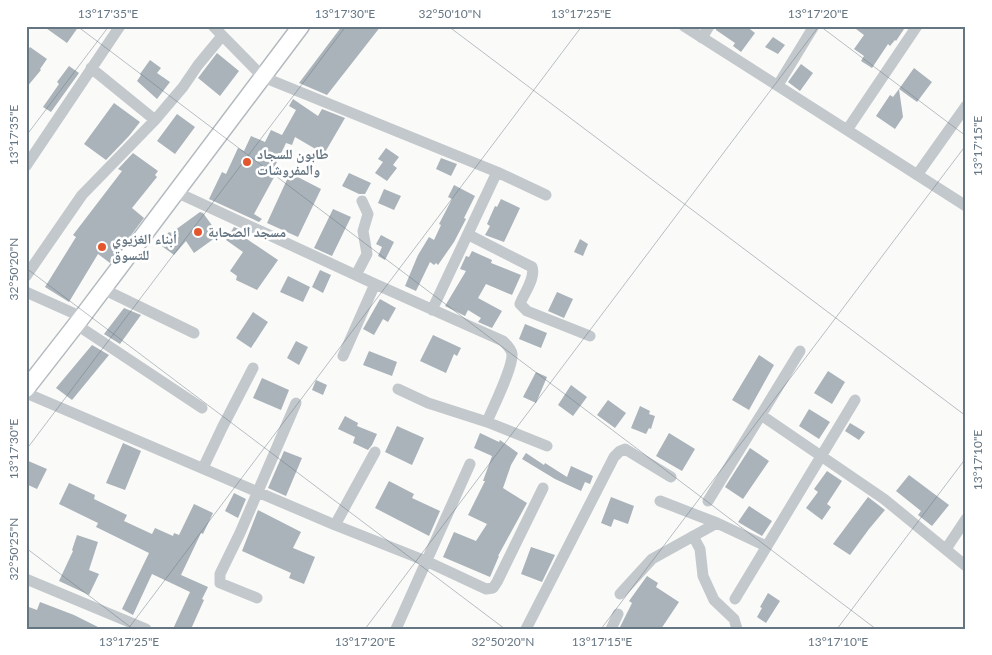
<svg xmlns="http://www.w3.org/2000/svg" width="992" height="655" viewBox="0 0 992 655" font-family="Lato,'Noto Naskh Arabic',sans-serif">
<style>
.building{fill:#aab3b9}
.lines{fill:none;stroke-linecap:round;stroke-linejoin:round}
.secondary-casing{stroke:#b3babf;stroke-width:19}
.minor{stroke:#c3c8cc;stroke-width:11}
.secondary{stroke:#fff;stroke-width:16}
.ticks{fill:none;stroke:#657683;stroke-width:1;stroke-opacity:0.45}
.poi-dot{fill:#e4572e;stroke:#fff;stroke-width:2}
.labels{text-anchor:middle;stroke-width:5;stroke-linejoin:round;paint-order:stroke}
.poi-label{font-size:14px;font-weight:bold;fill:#657683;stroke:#fff;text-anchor:start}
.neatline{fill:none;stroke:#657683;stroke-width:2}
.ticks-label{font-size:12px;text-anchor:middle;fill:#657683}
</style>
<rect width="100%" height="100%" fill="#fafaf8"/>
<path class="building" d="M43,26h36l-12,17z
M342,26h39l-54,69 -28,-12z
M716,26h30l9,7 -14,19 -8,-6 2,-3 -19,-13z
M852,26h54l-10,15 -1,-1 -5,6 -2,-2 -16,24 -11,-7 3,-5 -10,-7 10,-14z
M773,37l12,8 -7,9 -13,-7z
M30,47l17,12 -7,10 1,1 -15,18v-36z
M217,53l22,18 -19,25 -22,-18z
M150,60l11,8 -4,5 13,9 -13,17 -20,-18 4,-6 -1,-1z
M801,64l12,9 -13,18 -12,-9z
M69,66l10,7 -28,39 -8,-5 16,-23 -2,-2z
M914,68l18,14 -15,20 -18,-13z
M899,89l4,28 -8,12 -19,-13 14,-21 3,2z
M293,99l25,17 4,-7 23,9 -21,36 -29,-17 -3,8 -6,-2 -11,23 4,2 -25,46 8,5 -3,3 -50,-23 13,-27 4,2 12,-26 6,3 7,-15 14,6 6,-12 11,5 14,-25 -7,-4z
M114,103l26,19 -11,14 -23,24 -22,-16z
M177,114l18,13 -20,27 -18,-13z
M386,148l13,9 -6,8 4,3 -10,13 -12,-8 8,-11 -5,-3z
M133,153l25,18 -3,4 2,2 -25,31 12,10 -34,45 -12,-9 -29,48 -24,-15 31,-50 -3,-2 49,-64 -4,-2z
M441,158l16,6 -6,12 -15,-7z
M290,173l31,16 -23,48 -31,-14z
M349,173l22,10 -6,11h-6l-17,-8z
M454,185l21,11 -11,22 2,1 -12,23 -16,23 -2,-2 -2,2 -4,-3 -14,29 -11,-5 13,-31 11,-18 5,3 7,-15 -2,-1 13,-25 -4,-2z
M384,189l17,7 -7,14 -16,-7z
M501,199l19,9 -16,34 -19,-7 5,-9 -3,-2 8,-18 2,1z
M333,209l18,8 -19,39 -18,-8z
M200,212l3,1 16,22 -25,18 -8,-12 -12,14 -15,-11 10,-12 2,1z
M234,227l9,4 -2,4 37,25 -21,30 -21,-10 1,-4 -7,-5 13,-19 -17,-12z
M381,235l13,7 -9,18 -7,-4 4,-9 -6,-3z
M580,239l8,5 -5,12 -9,-4z
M472,251l20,9 -1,3 30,12 -9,20 -26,-11 -8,14 24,13 -10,17 -14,-6 3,-4 -13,-8 -3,6 -20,-10 21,-35 -6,-2 6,-13 3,1z
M320,270l11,5 -8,18 -11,-6z
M288,276l22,11 -7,15 -23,-10z
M557,292l16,7 -9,19 -16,-7z
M380,299l16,9 -8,14 -5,-3 -9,16 -11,-6z
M124,308l17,7 -21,29 -16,-10z
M253,312l15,10 -17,26 -15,-10z
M525,324l22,9 -6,15 -22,-9z
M433,335l28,13 -4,8 -3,-2 -8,19 -26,-12z
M296,341l12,6 -9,18 -12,-7z
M92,345l17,10 -37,45 -16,-12z
M369,351l28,11 -5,14 -29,-11z
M759,355l15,10 -25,45 -17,-10z
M828,371l17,11 -13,22 -18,-11z
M536,372l11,5 -11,26 -13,-6z
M262,378l27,12 -8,20 -28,-12z
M316,380l11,5 -4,10 -11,-5z
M571,385l16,12 -14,19 -15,-11z
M608,400l18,13 -11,15 -18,-13z
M640,406l10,5 -1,3 6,2 -4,13 -2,-1 -3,6 -15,-6z
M809,409l21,13 -11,17 -20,-13z
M345,416l13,7 -1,3 20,8 -5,11 -4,5 -15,-7 2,-6 -17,-8z
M850,423l15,9 -6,8 -14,-9z
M397,426l27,12 -12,27 -27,-13z
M480,433l19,9 1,-2 18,13 -7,12 -8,23 24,15 -29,53h1l-9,21 -47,-20 11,-25 22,9 11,-17 -19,-9 17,-34h-2l9,-25 -18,-8z
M669,433l26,16 -13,22 -26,-15z
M123,443l18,8 -16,39 -19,-7z
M750,448l19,13 -26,38 -18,-12z
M284,451l18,7 -16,38 -18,-8z
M526,453l18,12 1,-2 22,14 4,-11 22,10 -3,8 -5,-2 -4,9 -26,-12 -33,-20z
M26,460l21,9 -10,20 -11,-5z
M827,471l15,10 -15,23 4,3 -9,13 -16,-12 12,-16 -4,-3z
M909,475l40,30 -17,21 -14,-11 3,-4 -25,-20z
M389,481l25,13 -2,4 28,13 -11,25 -54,-28z
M69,483l26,12 -1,4 33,16 -3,6 28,13 3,-6 18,8 1,-3 5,2 15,-31 19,9 -10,21 -2,-1 -20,42 27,12 -6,12 2,1 -13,29h-18l17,-37 -38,-18 -19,41 -11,-6 27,-56 -53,-26 2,-4 -39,-19z
M234,493l12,6 -8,19 -13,-7z
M611,497l23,9 -6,18 -14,-5 -3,8 -10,-4z
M868,497l17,13 -16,19 -19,26 -17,-11z
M749,506l23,15 -10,15 -24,-14z
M258,510l43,22 -8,16 22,9 -11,27 -15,-6 2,-5 -49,-22z
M77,535l21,7 -9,28 10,4 -10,21 -30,-14 14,-30 -1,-1z
M531,547l24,8 -13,27 -21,-8z
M647,576l11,7 -2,4 23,15 -18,27h-42l13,-26 -3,-2z
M768,593l12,8 -14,22 -9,-6 5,-9 -2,-1z
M40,602l34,13 28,14h-76v-23l11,4z"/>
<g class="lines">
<defs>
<path id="secondary" d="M26,389l56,-72 219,-291"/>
</defs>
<use href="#secondary" class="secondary-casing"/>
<path class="minor" d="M213,26l50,51 234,95 49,23
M684,26l282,180
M702,38l7,-12
M91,68l64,52
M778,85l36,-59
M847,130l70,-104
M26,166l94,-140
M917,175l49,-69
M176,192l199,92 128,57c4,4 8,7 9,13 1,14 -19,53 -25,68l60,24
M469,235l63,32c4,11 -8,26 -12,37l7,7 63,25
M356,275l11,-21 -4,-23 5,-17 -6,-13
M26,276l56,-81 73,-75 28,-33 15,-22 24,-29
M103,289l91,44
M26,292l56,25
M432,310l65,-138
M77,325l125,83
M343,356l32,-72
M398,389l30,14 59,19
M26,393l309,132 91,36 60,28 7,-1 4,-6 46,-94
M761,415l39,-64
M203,468l19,-40 31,-60
M660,501l57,22 49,23
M708,501l53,-86 123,84 82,67
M335,525l40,-73
M693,536l7,13 3,27 11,24 20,19 3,10
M946,549l20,-30
M26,579l120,50
M620,594l32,-35 65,-36
M257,598l-37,-15v-9l20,-41 56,-130
M735,599l120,-199
M396,629l74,-165
M526,629l88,-172 6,-6 5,-2 46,28
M611,629l7,-15"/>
<use href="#secondary" class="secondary"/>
</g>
<path class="ticks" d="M77,26l799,603M448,26l518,390M820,26l146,110M26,136l83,-110M26,268l479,361M26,450l320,-424M26,548l107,81M128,629l454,-603M365,629l454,-603M601,629l365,-484M837,629l129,-171"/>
<g class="poi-dot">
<circle cx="247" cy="162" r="5"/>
<circle cx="198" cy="232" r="5"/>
<circle cx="102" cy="247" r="5"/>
</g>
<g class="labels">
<g class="poi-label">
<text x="257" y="159">طابون للسجاد<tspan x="257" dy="16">والمفروشات</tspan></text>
<text x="208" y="237">مسجد الصحابة</text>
<text x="112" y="244">أبناء الغزيوي<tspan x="112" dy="16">للتسوق</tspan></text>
</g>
</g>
<rect width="992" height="655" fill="none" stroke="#ffffff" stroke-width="55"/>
<rect x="28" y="28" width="936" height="600" class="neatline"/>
<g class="ticks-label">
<text x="108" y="18">13°17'35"E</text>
<text x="345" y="18">13°17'30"E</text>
<text x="450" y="18">32°50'10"N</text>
<text x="581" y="18">13°17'25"E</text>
<text x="818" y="18">13°17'20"E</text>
<text transform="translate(14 135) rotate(-90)" y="4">13°17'35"E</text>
<text transform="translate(978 146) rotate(-90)" y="4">13°17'15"E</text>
<text transform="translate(14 269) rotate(-90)" y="4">32°50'20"N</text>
<text transform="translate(14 449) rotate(-90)" y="4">13°17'30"E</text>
<text transform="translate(978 460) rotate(-90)" y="4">13°17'10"E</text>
<text transform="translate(14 549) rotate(-90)" y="4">32°50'25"N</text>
<text x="129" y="646">13°17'25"E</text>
<text x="365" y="646">13°17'20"E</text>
<text x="503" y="646">32°50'20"N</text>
<text x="602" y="646">13°17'15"E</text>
<text x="838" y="646">13°17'10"E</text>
</g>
</svg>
